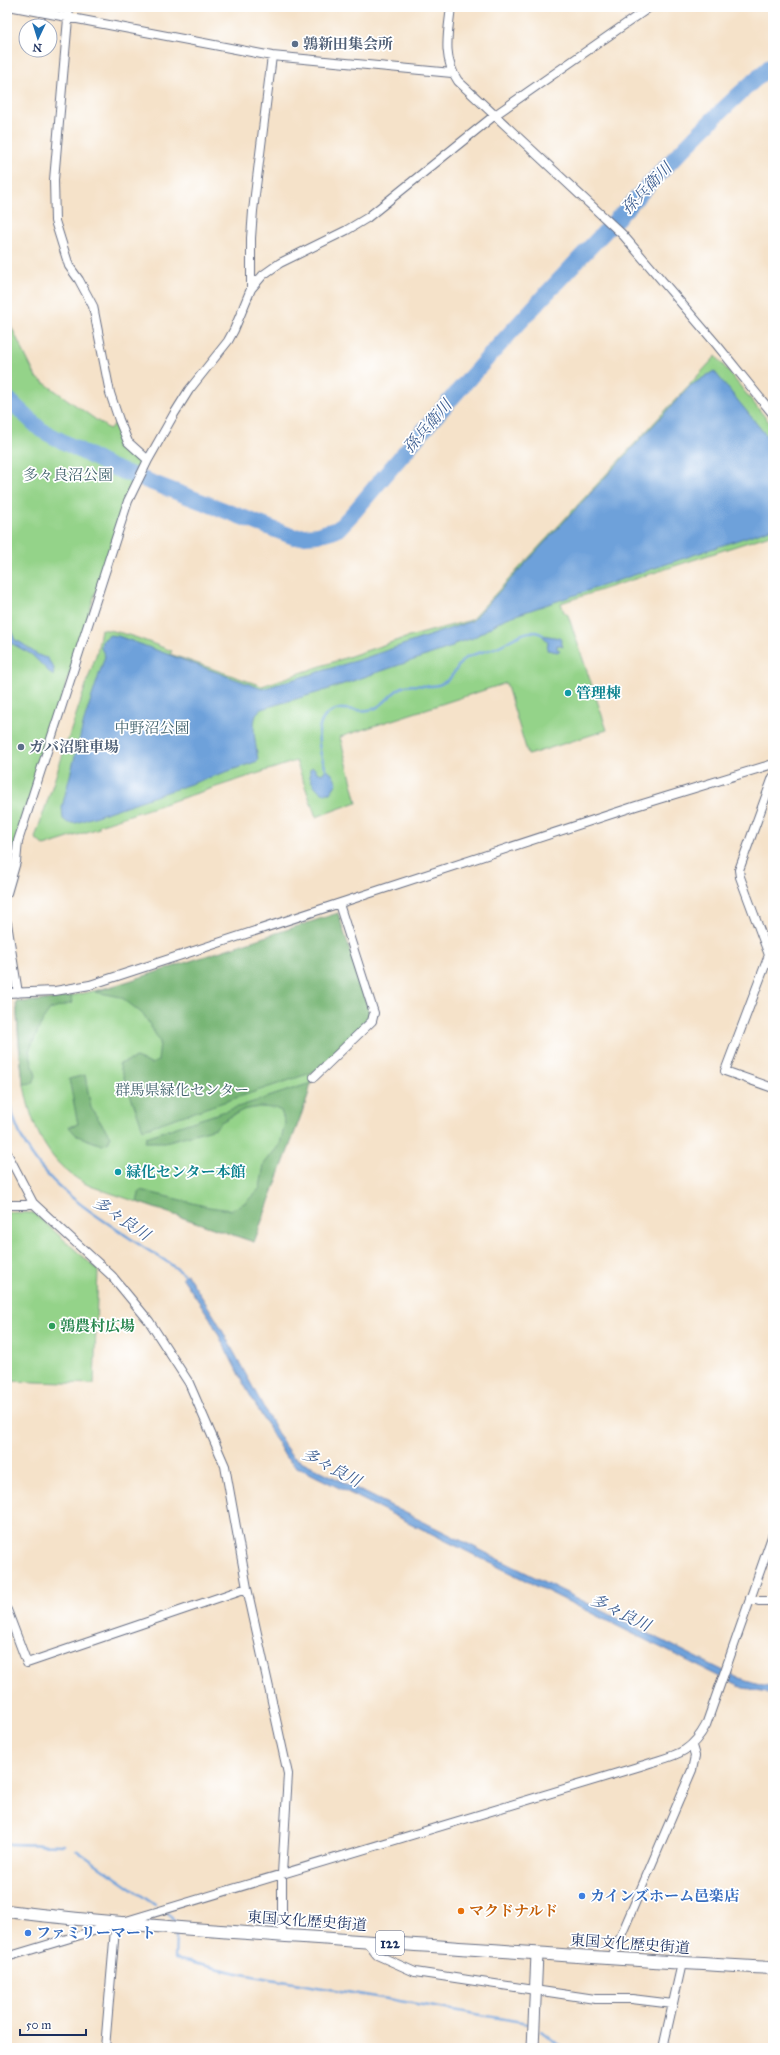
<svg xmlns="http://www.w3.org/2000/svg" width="780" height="2055" viewBox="0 0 780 2055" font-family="'IM FELL Great Primer','Noto Serif JP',serif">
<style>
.green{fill:#94d389;stroke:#588174}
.forest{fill:#77b575;stroke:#49726a}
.water{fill:#6ea1da;stroke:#44689c}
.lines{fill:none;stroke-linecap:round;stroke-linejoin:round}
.stream{stroke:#6ea1da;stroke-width:2.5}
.river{stroke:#6ea1da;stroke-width:16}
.minor-casing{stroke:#676e83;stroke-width:10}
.major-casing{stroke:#676e83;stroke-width:13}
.highway-casing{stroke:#676e83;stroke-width:14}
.minor{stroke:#fff;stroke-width:8}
.major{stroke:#fff;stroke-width:11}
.highway{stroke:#fff;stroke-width:12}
.service-dot{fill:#5c6f8a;stroke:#fff;stroke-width:1.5}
.culture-dot{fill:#0f9aa8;stroke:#fff;stroke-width:1.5}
.leisure-dot{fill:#2e9e5b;stroke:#fff;stroke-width:1.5}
.shop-dot{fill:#3f7fe0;stroke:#fff;stroke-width:1.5}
.food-dot{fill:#e8710a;stroke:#fff;stroke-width:1.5}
.labels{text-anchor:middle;stroke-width:3.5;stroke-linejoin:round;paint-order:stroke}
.shield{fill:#fff;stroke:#5f6d8e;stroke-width:1}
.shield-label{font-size:14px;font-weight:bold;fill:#1b2f5e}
.service-label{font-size:15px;font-weight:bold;fill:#4e5e75;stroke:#fff;text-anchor:start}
.park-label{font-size:15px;fill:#3f606b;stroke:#fff}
.culture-label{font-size:15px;font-weight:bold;fill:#0d838f;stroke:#fff;text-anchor:start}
.leisure-label{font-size:15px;font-weight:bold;fill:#27864d;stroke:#fff;text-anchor:start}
.shop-label{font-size:15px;font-weight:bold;fill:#366cbe;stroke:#fff;text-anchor:start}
.food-label{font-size:15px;font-weight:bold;fill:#c56008;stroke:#fff;text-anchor:start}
.street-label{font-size:15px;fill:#1b2f5e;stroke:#fff}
.water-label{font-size:16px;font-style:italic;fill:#3c5d90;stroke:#fff}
</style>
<rect width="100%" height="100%" fill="#fff"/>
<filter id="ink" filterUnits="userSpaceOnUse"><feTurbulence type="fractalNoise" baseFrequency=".025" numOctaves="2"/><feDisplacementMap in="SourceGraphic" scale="8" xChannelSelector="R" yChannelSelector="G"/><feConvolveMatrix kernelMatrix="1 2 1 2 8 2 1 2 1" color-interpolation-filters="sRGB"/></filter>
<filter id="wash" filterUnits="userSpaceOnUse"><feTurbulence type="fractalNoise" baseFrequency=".012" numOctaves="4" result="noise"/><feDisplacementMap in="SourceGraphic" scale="16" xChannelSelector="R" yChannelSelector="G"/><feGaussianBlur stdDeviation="0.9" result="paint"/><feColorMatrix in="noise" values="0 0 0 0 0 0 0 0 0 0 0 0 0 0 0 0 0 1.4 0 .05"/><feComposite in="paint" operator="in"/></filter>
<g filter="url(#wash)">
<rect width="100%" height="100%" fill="#f5e2c9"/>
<path class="green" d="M7,318l29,59 73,52 7,-6c4,14 9,32 24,38l1,2 -12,25 -122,381z
M716,356l57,71v107l-212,69 3,9 4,3 39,115 -79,25 -22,-72 -166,54 17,65 -41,15 -20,-56 -197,64v3l-55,18 -9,-8 62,-186 4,-23c25,3 47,13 71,22l-2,3 92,32 136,-46 73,-20z
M201,958l169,55 -53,58 -7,2 1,10 -4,16 -53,143 -164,-56c-70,-34 -69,-118 -74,-184 65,-2 124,-24 185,-44z
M7,1212l27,1 64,57 -4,114 -87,-3z"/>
<path class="forest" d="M338,913l32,100 -1,6 -52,52 -174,58 -24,-65 17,-6 15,6 7,-3 2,-19 -16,-27 -23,-18 -26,-5z
M71,996l1,7 -22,7 -7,10 -14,31 7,25 -3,7 -10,1 -7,-82 24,-1z
M85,1075l6,33 19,28 -1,6 -7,3 -25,-9 -8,-9 9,-3 -9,-45z
M311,1083l-4,16 -53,143 -117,-40 3,-12 69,17 22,3 15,-8 14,-14 4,-24 16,-20 5,-21 -4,-12 -6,-3 -16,-1 -16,3 -22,12 -5,6 -51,14h-20l1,-5z"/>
<path class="water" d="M714,371l59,73v84l-269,91 -31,19 -19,6 -2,3 -132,45 -59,17c-13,9 -4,38 -3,52l-182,62h-8l-5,-4 -1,-12 22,-86 21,-65 -4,-8 1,-7 8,-6 8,1 144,53 103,-31 107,-37 218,-235z
M7,628h3l5,12c12,4 19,16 32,18l7,10 -1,8 -22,-22 -24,-13z
M542,635l18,3 3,9 -6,-2v4l3,1 -2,2 -11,-2 1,-8z
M313,767l4,5 5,2 4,-5 6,5 5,9 -7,10h-8c-8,-7 -14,-13 -12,-24z
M187,1274l29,45 68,126 9,12 443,220 27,8 10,1v7l-30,-5 -13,-6 -435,-216 -9,-8 -44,-77 -32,-63 -28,-41z"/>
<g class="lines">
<path class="stream" d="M326,769c-8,-19 -16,-55 14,-60 11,-1 23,4 33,0 13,-4 19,-19 32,-23 11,-3 24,3 36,-2 12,-5 14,-15 22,-24 8,-7 24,-8 34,-13 10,-4 26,-17 38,-15 2,0 6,2 8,3
M7,1089c12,84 72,114 136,158 14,9 32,18 43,30
M7,1844l57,1
M76,1850l79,55
M168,1914l8,8
M176,1936l-1,23 72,16 281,48
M541,2031l22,17"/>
<path class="river" d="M7,398l34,32 70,37 183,70 23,-2 21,-6 17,-18c82,-99 168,-194 257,-287 52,-55 103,-111 161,-160"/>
</g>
</g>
<g filter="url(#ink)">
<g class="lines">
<defs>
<path id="minor" d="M14,7l258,49 180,17
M69,7l-15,173 1,41 14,45 10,14 14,26 17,87 9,27 9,22 20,18
M451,7c-3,26 -9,51 7,74l165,154 94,110 56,69
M251,289v-51l2,-27 19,-155
M773,777l-34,93 1,7 29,78 -44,116 48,17
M7,893l9,-31 2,-21 110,-340 20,-41 26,-46 15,-24 39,-49 6,-11 17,-41 12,-14 17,-12 67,-33 20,-12 128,-103 155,-108
M7,923l11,70
M7,993l48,-2 35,-6 546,-179 137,-42
M314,1077l58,-56 2,-8 -35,-109
M7,1153l26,50 79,73 37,45 40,62 36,83 22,122 41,186 -6,100v62
M7,1205h19l7,-2
M750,1598l9,3h14
M7,1610l20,53 220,-75
M366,1941l11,14 38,17 180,27h37l41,5
M7,1957l637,-192c30,-10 46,-10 62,-40l67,-191
M611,1959l81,-189 3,-14 -3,-10
M105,2048l10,-119 3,-6
M663,2048l19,-85"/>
<path id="major" d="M533,2048l4,-94"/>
<path id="highway" d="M7,1911c121,15 243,22 365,31 134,9 267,19 401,26"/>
</defs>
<use href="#minor" class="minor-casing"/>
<use href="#major" class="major-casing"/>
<use href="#highway" class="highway-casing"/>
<use href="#minor" class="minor"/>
<use href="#major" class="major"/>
<use href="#highway" class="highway"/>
</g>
</g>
<g class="service-dot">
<circle cx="295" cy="44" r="4"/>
<circle cx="21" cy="747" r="4"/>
</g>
<g class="culture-dot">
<circle cx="568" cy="693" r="4"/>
<circle cx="118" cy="1172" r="4"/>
</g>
<circle class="leisure-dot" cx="52" cy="1326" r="4"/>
<g class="shop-dot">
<circle cx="582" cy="1896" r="4"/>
<circle cx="28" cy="1933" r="4"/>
</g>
<circle class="food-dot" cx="461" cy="1911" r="4"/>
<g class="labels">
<rect class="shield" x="376" y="1931" width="28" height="24" rx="3"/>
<g class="shield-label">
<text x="390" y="1948">122</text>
</g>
<g class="service-label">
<text x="303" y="49">鶉新田集会所</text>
<text x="29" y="752">ガバ沼駐車場</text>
</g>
<g class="park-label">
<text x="68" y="480">多々良沼公園</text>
<text x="152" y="733">中野沼公園</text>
<text x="182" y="1095">群馬県緑化センター</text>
</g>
<g class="culture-label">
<text x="576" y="698">管理棟</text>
<text x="126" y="1177">緑化センター本館</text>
</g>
<g class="leisure-label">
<text x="60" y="1331">鶉農村広場</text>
</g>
<g class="shop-label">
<text x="590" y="1901">カインズホーム邑楽店</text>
<text x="36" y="1938">ファミリーマート</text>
</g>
<g class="food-label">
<text x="469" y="1916">マクドナルド</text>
</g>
<g class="street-label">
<text transform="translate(307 1921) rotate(4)" y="5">東国文化歴史街道</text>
<text transform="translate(630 1944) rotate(4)" y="5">東国文化歴史街道</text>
</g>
<g class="water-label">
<text transform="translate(646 188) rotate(-46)" y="6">孫兵衛川</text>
<text transform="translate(427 426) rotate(-49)" y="6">孫兵衛川</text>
<text transform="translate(122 1218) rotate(34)" y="6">多々良川</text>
<text transform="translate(332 1467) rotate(28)" y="6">多々良川</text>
<text transform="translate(621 1612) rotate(26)" y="6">多々良川</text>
</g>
</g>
<rect width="780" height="2055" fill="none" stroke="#fff" stroke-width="24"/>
<g transform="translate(38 38) rotate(184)"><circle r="19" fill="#ffffff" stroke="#a4acbf"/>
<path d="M0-3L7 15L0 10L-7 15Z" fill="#1f6fb2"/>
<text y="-6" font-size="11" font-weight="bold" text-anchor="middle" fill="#1b2f5e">N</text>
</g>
<path d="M20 2029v6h66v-6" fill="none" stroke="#1b2f5e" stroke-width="2"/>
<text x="26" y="2029" font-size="12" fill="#1b2f5e" stroke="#ffffff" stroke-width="3" paint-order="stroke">50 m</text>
</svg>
